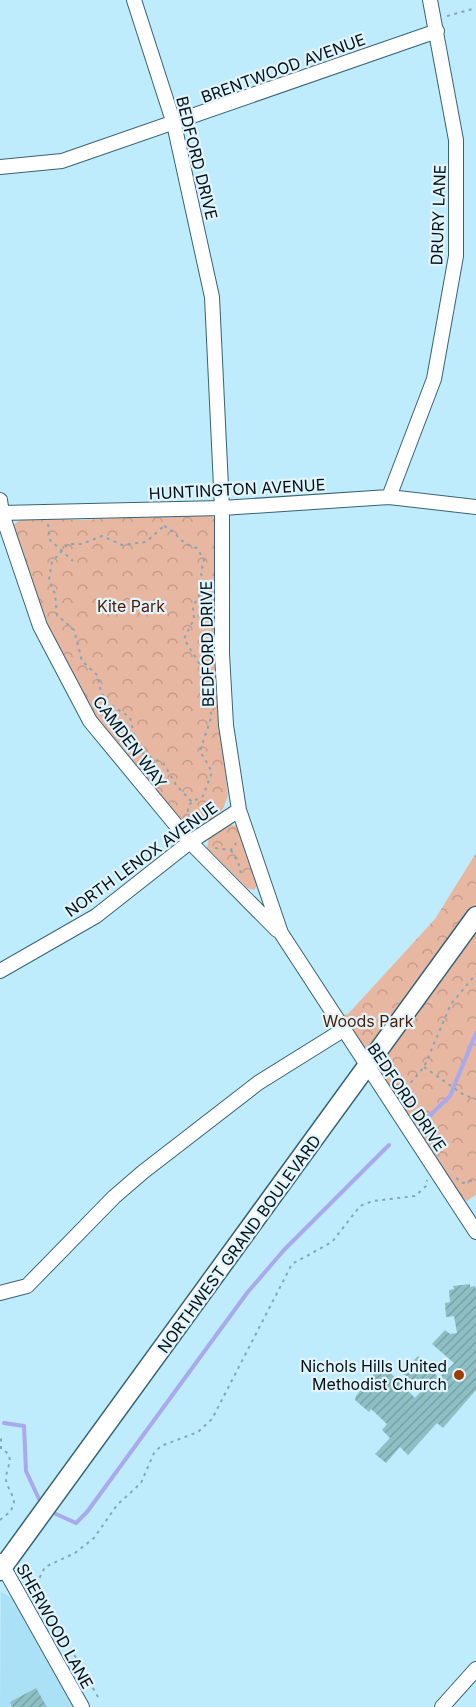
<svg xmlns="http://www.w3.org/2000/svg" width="476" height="1707" viewBox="0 0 476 1707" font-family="Inter,sans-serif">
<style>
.built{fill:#abe1f7}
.park{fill:url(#park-crowns)}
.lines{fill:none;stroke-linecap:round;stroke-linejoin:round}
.stream{stroke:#a9a9ee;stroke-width:4}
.building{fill:url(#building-hatch)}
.minor-casing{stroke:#396373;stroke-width:16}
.tertiary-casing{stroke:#396373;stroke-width:21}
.path{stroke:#83a8b5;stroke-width:2;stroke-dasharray:3 4.5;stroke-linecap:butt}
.minor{stroke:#fff;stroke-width:14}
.tertiary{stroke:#fff;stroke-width:18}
.poi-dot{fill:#9f3d00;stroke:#e2f4fb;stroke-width:2}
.labels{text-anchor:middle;stroke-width:4.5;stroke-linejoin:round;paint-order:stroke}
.street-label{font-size:16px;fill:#021117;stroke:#e2f4fb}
.park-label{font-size:16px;fill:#4a1c05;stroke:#e2f4fb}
.poi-label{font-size:16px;fill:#021117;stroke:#e2f4fb;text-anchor:end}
</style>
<defs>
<pattern id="park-crowns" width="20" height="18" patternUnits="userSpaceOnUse" patternTransform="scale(1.5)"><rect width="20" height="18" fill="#e8b7a2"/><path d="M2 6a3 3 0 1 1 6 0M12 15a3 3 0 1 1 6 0" fill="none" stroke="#c59c8b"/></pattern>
<pattern id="building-hatch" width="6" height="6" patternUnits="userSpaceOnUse" patternTransform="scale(1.5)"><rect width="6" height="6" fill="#8dbfc4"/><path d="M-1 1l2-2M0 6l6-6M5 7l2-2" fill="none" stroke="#78a3a8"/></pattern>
</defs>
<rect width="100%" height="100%" fill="#beecfd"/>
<path class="built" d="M1,1592l11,6 61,109h-73z"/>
<path class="park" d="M206,513l5,1 5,9 4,205 8,68 -5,13 -11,11 -13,3 -21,-4 -65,-75 -44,-67 -18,-39 -38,-113 10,-7 58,2z
M225,824l12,2 20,60 -3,4 -7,-2 -40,-40 2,-11z
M476,853v51l-105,145h-8l-22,-34 7,-1 87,-95z
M476,929v266l-9,6 -6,-3 -44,-70 -39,-52 -1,-8z"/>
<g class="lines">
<path class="stream" d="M417,1128l33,-32 26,-63
M4,1423l20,3 2,45 13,28
M56,1514l20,9 11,-11 160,-219 37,-43 105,-105"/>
</g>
<path class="building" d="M470,1284v3l5,-1 1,4v100l-33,38 -6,-5 -29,32 -8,-8 -14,16 -11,-9 15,-16 -8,-8 5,-6 -16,-15 -2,3 -14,-12 1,-4 26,-32 33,34 8,-9 -21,-16 16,-17 21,22 15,-15 -22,-19 13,-14 5,4 7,-1 -3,-17 -8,1 -1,-14 5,-1 -1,-12 5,-1 -1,-3z
M36,1688l11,19h-35l-2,-5z"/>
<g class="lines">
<defs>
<path id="minor" d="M134,0l40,124 38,173 10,211v146l4,71 13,85 42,123 195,299
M0,167l62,-6 375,-130
M389,497l45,-118 22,-123v-116l-26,-140
M0,500l2,14 38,112 50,95 100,121 87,88
M0,513l222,-5 167,-11 87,10
M0,971l96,-55 94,-74 49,-32
M0,1293l27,-7 87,-89 29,-25 115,-89 85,-53
M0,1561l82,146
M442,1707l34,-38"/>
<path id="tertiary" d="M0,1571l476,-655"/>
</defs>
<use href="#minor" class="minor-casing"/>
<use href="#tertiary" class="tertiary-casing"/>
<path class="path" d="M447,16l29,-8
M48,524l2,16 23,21
M164,526c15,7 14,17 33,22l7,12 -3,13 3,13 -11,21 1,12 -10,20 15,24 7,40 6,12 -12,36 12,21 -9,24 -11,6 -16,-17 -12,-21 -21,-11 -8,-14 -5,-22c-21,-13 -29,-15 -32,-41l-16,-15 -8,-31 -17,-15 -2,-21 -6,-14 3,-18 16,-18h14l20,-8 20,9 24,-3z
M188,819v-13l4,-4
M215,848l16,2 5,-7
M231,850l9,17 1,10
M424,1067l40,28 12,4
M401,1094l23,-27 27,-63 25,-30
M456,1178l7,5 13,-3
M0,1520l11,-9 3,-9c-1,-9 -8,-16 -8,-23 0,-12 11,-23 -5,-30v-15
M98,1697l-60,-107 1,-11 6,-12 30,-14 19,-15 23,-33 24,-22 13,-30 7,-7 37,-14 14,-13 80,-155 40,-22 28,-36 13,-5 42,-5 11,-10 1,-6"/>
<use href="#minor" class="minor"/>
<use href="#tertiary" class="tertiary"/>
</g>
<circle class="poi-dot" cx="459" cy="1375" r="6"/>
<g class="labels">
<g class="street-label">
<text transform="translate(283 68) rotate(-20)" y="6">BRENTWOOD AVENUE</text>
<text transform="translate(197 158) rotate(76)" y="6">BEDFORD DRIVE</text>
<text transform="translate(438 215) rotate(-88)" y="6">DRURY LANE</text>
<text transform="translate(237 489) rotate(-3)" y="6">HUNTINGTON AVENUE</text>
<text transform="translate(207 644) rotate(-91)" y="6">BEDFORD DRIVE</text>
<text transform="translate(130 742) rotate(53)" y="6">CAMDEN WAY</text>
<text transform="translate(141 859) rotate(-36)" y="6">NORTH LENOX AVENUE</text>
<text transform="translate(407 1097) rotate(56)" y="6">BEDFORD DRIVE</text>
<text transform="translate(239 1244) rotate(-54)" y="6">NORTHWEST GRAND BOULEVARD</text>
<text transform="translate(55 1626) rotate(61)" y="6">SHERWOOD LANE</text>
</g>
<g class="park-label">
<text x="131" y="612">Kite Park</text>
<text x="368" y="1027">Woods Park</text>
</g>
<g class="poi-label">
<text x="447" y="1372">Nichols Hills United<tspan x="447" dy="18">Methodist Church</tspan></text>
</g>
</g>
</svg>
